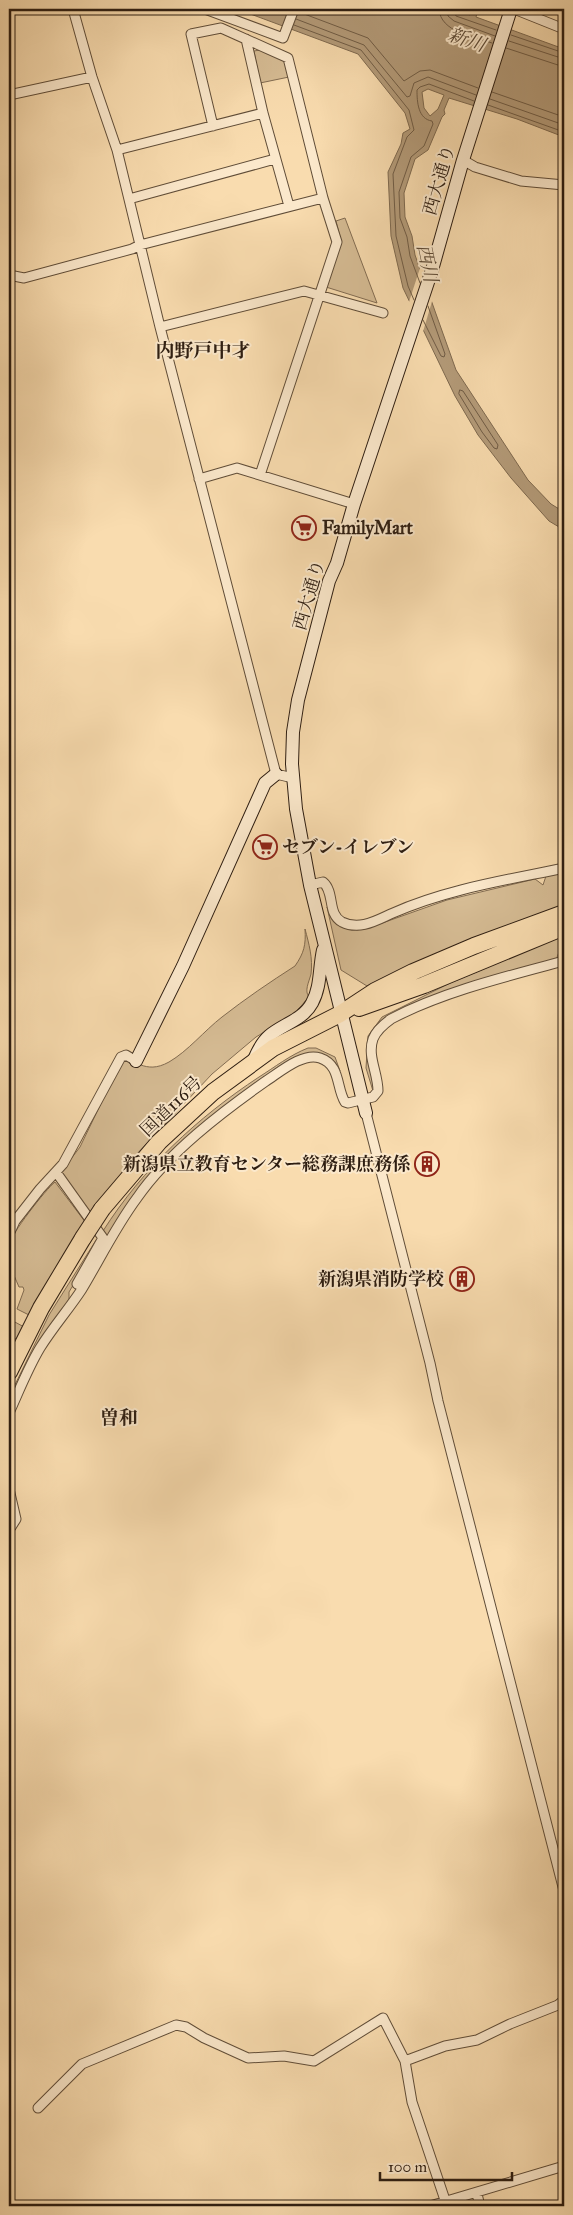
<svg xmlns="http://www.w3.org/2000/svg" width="573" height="2215" viewBox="0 0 573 2215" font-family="'IM FELL Great Primer','Noto Serif JP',serif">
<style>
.green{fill:#d6bc94;stroke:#826c52}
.water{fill:#b49b79;stroke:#7e694f;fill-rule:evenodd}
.pier{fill:#f9dcaf}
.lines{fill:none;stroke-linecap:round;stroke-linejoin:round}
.shore{stroke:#705c45;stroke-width:1}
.stream{stroke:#7e694f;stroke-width:2.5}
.street-casing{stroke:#604d38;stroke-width:11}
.secondary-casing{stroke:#2d1d11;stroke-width:14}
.highway-casing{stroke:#2d1d11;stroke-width:18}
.street{stroke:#fbe8cb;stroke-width:9}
.secondary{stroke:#fbe8cb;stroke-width:12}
.highway{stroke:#f9dcaf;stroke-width:16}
.highway-bridge-casing{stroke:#2d1d11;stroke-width:18;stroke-linecap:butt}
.highway-bridge{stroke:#f9dcaf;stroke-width:16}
.labels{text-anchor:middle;stroke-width:4;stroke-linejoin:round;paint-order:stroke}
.street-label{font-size:18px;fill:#2d1d11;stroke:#fbe8cb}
.poi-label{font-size:18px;font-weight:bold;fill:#2d1d11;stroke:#fbe8cb;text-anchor:start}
.water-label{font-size:19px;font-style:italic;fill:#5c4935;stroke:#fbe8cb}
.neighbourhood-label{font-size:19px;font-weight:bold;fill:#2d1d11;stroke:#fbe8cb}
</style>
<rect width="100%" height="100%" fill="#f9dcaf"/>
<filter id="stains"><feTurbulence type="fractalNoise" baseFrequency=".004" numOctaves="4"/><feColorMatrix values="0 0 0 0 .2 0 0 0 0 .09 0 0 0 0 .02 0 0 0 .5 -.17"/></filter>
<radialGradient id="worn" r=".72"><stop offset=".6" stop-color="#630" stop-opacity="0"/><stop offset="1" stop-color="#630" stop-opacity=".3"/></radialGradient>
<path class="green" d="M260,50l25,11 4,16 -29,6 -6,-32z
M345,218l32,85 -51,-16 15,-46 -5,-20z
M564,872v34l-158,61 -39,19 -26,-16 -14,-63 3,9 6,6 21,8 14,-3 76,-27 88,-21 8,6 3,-9z
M305,929c4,15 8,29 6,45 -2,8 -7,17 -2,23l-15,17 -38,23 -44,37 -79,84 -41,58 -31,-44 19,-25 41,-85c14,-6 23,14 48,0 19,-11 35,-31 53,-45 23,-18 48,-35 73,-51 9,-13 11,-21 10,-37z
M564,935v20l-5,-3 -3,8 -82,22 -101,48 3,60 -3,1 -7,-23 2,-32 14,-19 68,-34z
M308,1048h8l19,9 5,14 -8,-11 -20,-6 -138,97 -65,87 -6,-7c40,-63 94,-113 156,-154 16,-10 31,-22 49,-29z
M55,1182l31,41 -55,93 -14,-7 7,-19 -1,-3h-4c-6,-14 -13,-27 -10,-42 1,-10 37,-56 46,-63z
M98,1237l1,5 -30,50v10l-60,105v-10l40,-82z
M13,1321l13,7 -8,12 -9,-5v-7z"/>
<path class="water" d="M237,9h215l18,6 3,-6h5l-2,8 88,32v88l-47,-18 -68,-21 -5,12 1,4 -3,3 -14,33 -13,9 -11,34 1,24 7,19 3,19 41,115 72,110 23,24 13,8v18l-15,-9 -38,-43 -33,-43 -23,-39 -52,-108 -12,-52 -3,-64 13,-28 2,-11 7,-4 -5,-16 -47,-59zM428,89l16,6 -6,14 -8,7 -6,-8 -2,-16z"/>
<path class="pier" d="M421,265l12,33 -11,37 -14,-30z"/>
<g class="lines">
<path class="shore" d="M439,9c1,23 35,28 53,34
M447,9l1,7 6,5 41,15
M453,9l3,7 40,14
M299,12l69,26 36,43 16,-10 10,-1 48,18
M296,19l68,26 43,52 3,-1 4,-13 14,-6 48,18
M294,25l67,25 48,60 5,20 -7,7 -14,37 3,62 12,50 6,14
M511,35l53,18
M509,41l55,18
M506,48l58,19
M492,92l72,25
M490,99l74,26
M488,105l76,27
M420,283l-10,-27 -3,-19 -7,-19 -1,-26 12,-35 13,-11 9,-22 -1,-3c-14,-2 -15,-19 -15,-31l3,-3 9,-3 45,17
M423,320l18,36 3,1 1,-3 -17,-48
M460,390l3,1 35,54 -1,4 -3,-1 -12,-16 -23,-38z"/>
<path class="stream" d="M9,186l4,39 -4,23"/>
<defs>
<path id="street" d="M73,9l19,68 25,73 43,177 116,447 17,4
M205,9l78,29 11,-29
M514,9l50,20
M246,39l17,74 26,93
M9,95l83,-18
M213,126l-22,-92 30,-6 67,30 35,140 14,44 -77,233
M117,150l146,-37
M463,160l12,7 46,14 43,4
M129,199l146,-40
M9,275l15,3 108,-29 8,-4 183,-47
M160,327l144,-36 79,22
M199,479l38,-11 117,36
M310,885l13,-3c12,10 4,32 19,40 18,9 35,-2 51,-9 54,-24 114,-33 171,-45
M366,1113l64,250 8,38 126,490
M56,1172l47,66 -26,46 6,3
M9,1234l6,-13 25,-32 23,-25 58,-107 5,-2 10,6
M9,1413c10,-22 19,-45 31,-65 13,-21 29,-39 42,-59 18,-30 34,-63 55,-91 31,-45 85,-86 129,-117 14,-9 37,-29 54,-23 21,7 16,30 25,44l3,1 25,-6 5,-6c0,-18 -11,-35 -5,-52 3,-8 11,-15 18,-20 51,-27 117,-43 173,-58
M9,1489l7,30 -5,8h-2
M405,2061l40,-15 32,-6 33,-16 48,-19 6,-5
M38,2108l44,-44 94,-39 10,2 18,11 44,20 36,-2 30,5 69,-43 22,43 7,41 34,101
M477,2194l3,12
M430,2206l134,-40"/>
<path id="secondary" d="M136,1061l47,-95 82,-183 11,-9
M253,1062c4,-10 8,-19 16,-26 14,-12 34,-16 43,-33 9,-16 7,-35 11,-53
M366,1113l-56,-228 -14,-76 -4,-45 1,-32 5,-32 31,-119 8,-18 17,-59 78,-234 31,-110 48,-151"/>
<path id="highway" d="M359,1008l65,-23 140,-58
M102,1209l57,-67 54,-50 60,-44 67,-34 35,-23 38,-19 61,-26 90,-33
M9,1372l32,-64 42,-70"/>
</defs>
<use href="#street" class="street-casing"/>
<use href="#secondary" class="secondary-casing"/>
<use href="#highway" class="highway-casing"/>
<use href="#street" class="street"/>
<use href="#secondary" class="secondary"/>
<use href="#highway" class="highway"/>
<defs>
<path id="highway-bridge" d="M83,1238l19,-29"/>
</defs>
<use href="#highway-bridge" class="highway-bridge-casing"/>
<use href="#highway-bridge" class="highway-bridge"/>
</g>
<defs>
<symbol id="supermarket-ring" viewBox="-11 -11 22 22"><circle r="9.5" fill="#fbe8cb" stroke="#8f2418" stroke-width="1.5"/><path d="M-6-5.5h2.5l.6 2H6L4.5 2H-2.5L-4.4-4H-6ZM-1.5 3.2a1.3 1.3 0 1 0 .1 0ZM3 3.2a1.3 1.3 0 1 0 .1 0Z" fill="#8f2418"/></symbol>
<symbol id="building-ring" viewBox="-11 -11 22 22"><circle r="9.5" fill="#fbe8cb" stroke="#8f2418" stroke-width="1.5"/><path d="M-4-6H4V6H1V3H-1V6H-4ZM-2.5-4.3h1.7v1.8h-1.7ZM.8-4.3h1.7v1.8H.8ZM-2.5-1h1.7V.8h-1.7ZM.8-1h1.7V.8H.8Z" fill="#8f2418"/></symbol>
</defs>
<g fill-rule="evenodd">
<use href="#supermarket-ring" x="290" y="514" width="28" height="28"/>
<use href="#supermarket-ring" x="251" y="833" width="28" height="28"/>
<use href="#building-ring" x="413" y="1150" width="28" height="28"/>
<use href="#building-ring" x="448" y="1265" width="28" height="28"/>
</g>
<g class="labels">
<g class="street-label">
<text transform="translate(439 180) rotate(-74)" y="6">西大通り</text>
<text transform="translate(309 595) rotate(-74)" y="6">西大通り</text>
<text transform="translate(171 1106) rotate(-44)" y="6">国道116号</text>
</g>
<g class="poi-label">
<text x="322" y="534">FamilyMart</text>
<text x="282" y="853">セブン-イレブン</text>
<text x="410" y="1170" text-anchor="end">新潟県立教育センター総務課庶務係</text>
<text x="444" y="1285" text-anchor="end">新潟県消防学校</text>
</g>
<g class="water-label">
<text transform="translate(467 39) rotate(19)" y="7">新川</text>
<text transform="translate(428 263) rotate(78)" y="7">西川</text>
</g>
<g class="neighbourhood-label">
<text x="203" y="357">内野戸中才</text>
<text x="119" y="1424">曽和</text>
</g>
</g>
<rect width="573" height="2215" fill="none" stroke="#f9dcaf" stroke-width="30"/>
<rect x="10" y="10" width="553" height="2195" fill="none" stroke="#2d1d11" stroke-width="2.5"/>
<rect x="15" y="15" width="543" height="2185" fill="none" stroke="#2d1d11"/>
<path d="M380 2172v8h132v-8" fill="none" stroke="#2d1d11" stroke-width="2.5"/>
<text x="388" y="2172" font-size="15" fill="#2d1d11" stroke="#fbe8cb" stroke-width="4" paint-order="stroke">100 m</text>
<rect width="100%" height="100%" filter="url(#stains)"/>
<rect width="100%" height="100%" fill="url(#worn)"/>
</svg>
